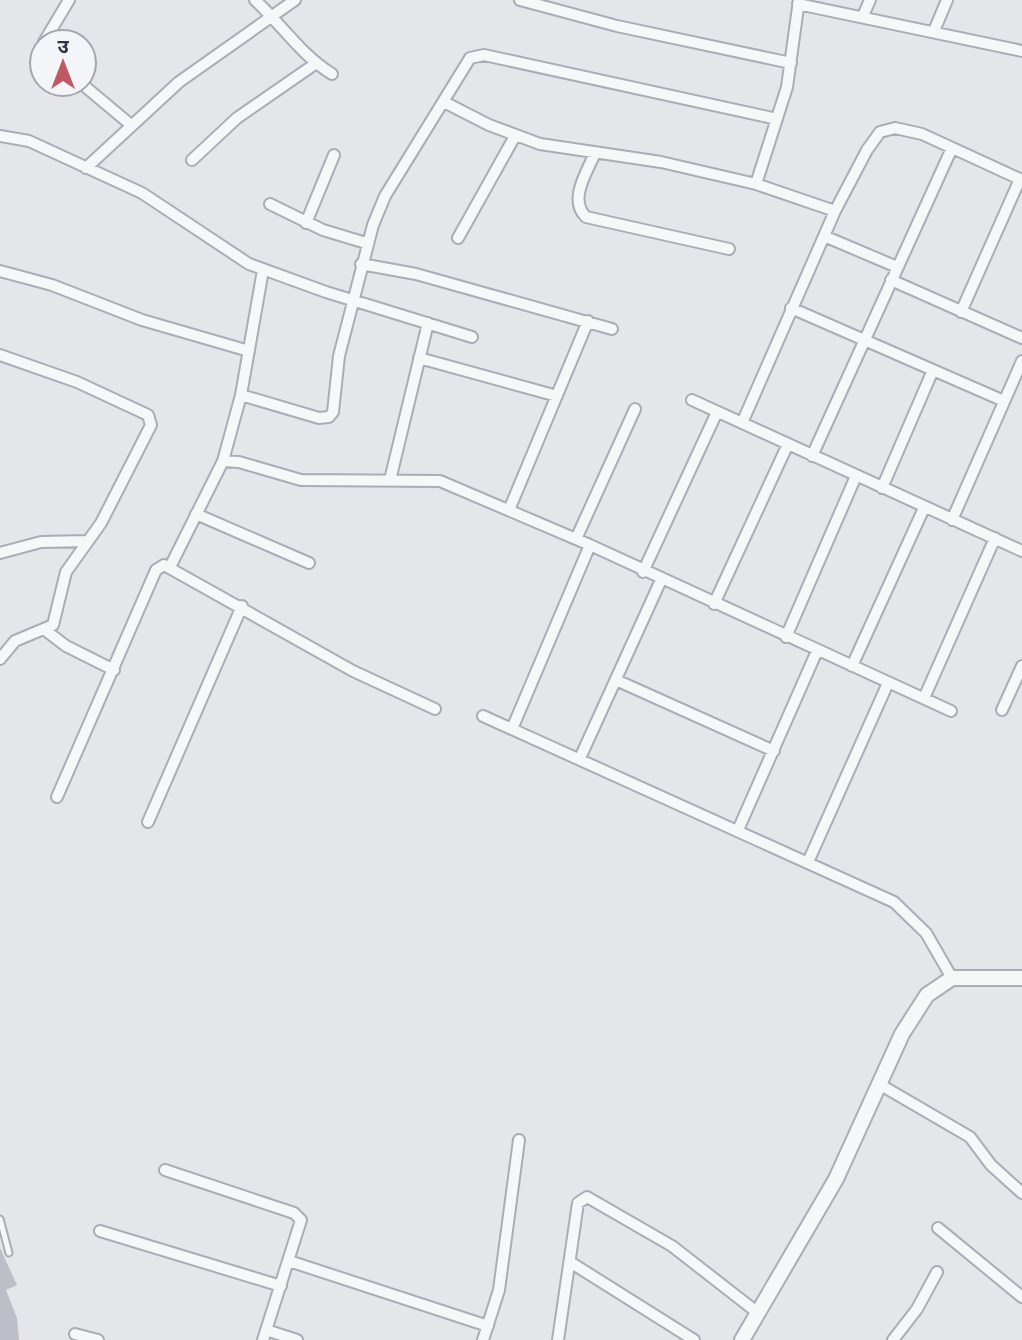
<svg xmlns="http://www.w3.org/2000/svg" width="1022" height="1340" viewBox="0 0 1022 1340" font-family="'Archivo Narrow','Noto Sans Devanagari',sans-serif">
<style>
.building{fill:#bcbfc7}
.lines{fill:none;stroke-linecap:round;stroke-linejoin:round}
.service-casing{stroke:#aaadb4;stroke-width:9}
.minor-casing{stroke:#aaadb4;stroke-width:14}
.tertiary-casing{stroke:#aaadb4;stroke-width:18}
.service{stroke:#f6f7f9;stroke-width:5}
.minor{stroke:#f6f7f9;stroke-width:10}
.tertiary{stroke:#f6f7f9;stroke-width:14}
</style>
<rect width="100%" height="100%" fill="#e4e6ea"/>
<path class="building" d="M0,1248l17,37 -11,5 11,28 2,22h-19z"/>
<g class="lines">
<defs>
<path id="service" d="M0,1219l9,34"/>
<path id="minor" d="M255,0c27,25 45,54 77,74
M520,0l97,26 174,37
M798,4l224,47
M863,16l7,-16
M934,31l13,-31
M44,42l25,-42
M82,84l49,41
M444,102l45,23 51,19 121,18 95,22 79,27
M0,136l29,5 113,52 107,71 77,28 146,45
M595,153c-8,19 -27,47 -9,64l143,32
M192,160l45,-42 78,-54
M86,168l93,-86 116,-82
M756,184l31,-97 12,-87
M270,204l53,26 43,13
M306,223l28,-68
M824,236l73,31
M458,238l57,-102
M361,264l55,10 196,55
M0,271l52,14 90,35 107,31
M891,280l131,58
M791,308l213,93
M961,312l59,-133
M0,355l77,27 71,33 3,10 -50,98 -35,49 -13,53 -38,16 -15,18
M419,358l138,38
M241,395l78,23 10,-1 4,-5 6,-56 34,-131 12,-29 85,-138 14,-3 293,64
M692,400l330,151
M742,423l93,-212 32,-61 13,-18 15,-4 27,6 100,46
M812,456l140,-308
M223,461l18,-66 22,-125
M390,480l38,-157
M882,488l51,-118
M509,510l79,-189
M196,514l113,49
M952,520l70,-159
M576,539l59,-130
M0,553l41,-11 46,-1
M170,567l53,-106 16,1 62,18 139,1 150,64 361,166
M643,572l74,-160
M714,604l74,-160
M45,630l21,16 48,24
M786,637l70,-161
M852,666l72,-158
M616,680l158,71
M924,698l71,-160
M1002,710l20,-44
M483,716l411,186 32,31 26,45
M512,729l78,-184
M580,758l81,-178
M57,797l99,-227 8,-5 189,106 82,38
M148,822l94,-216
M738,830l79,-179
M808,862l80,-179
M879,1084l91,53 21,28 31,28
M165,1170l129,43 7,7 -38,120
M938,1228l84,69
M100,1231l181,55
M289,1261l199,65
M570,1262l124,78
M266,1330l31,10
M75,1334l23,6
M483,1340l16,-50 20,-150
M558,1340l20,-137 9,-6 85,49 86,67
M893,1340l24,-31 20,-37"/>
<path id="tertiary" d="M742,1340l94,-161 66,-145 25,-39 25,-17h70"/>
</defs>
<use href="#service" class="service-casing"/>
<use href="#minor" class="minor-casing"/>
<use href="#tertiary" class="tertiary-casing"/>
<use href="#service" class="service"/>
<use href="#minor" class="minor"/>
<use href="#tertiary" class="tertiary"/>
</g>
<g transform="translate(63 63)"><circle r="33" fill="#f4f5f8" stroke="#a5a7af" stroke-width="2"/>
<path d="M0-5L12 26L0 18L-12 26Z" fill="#c05962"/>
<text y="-10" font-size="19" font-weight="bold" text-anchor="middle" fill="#2e3341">उ</text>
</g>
</svg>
